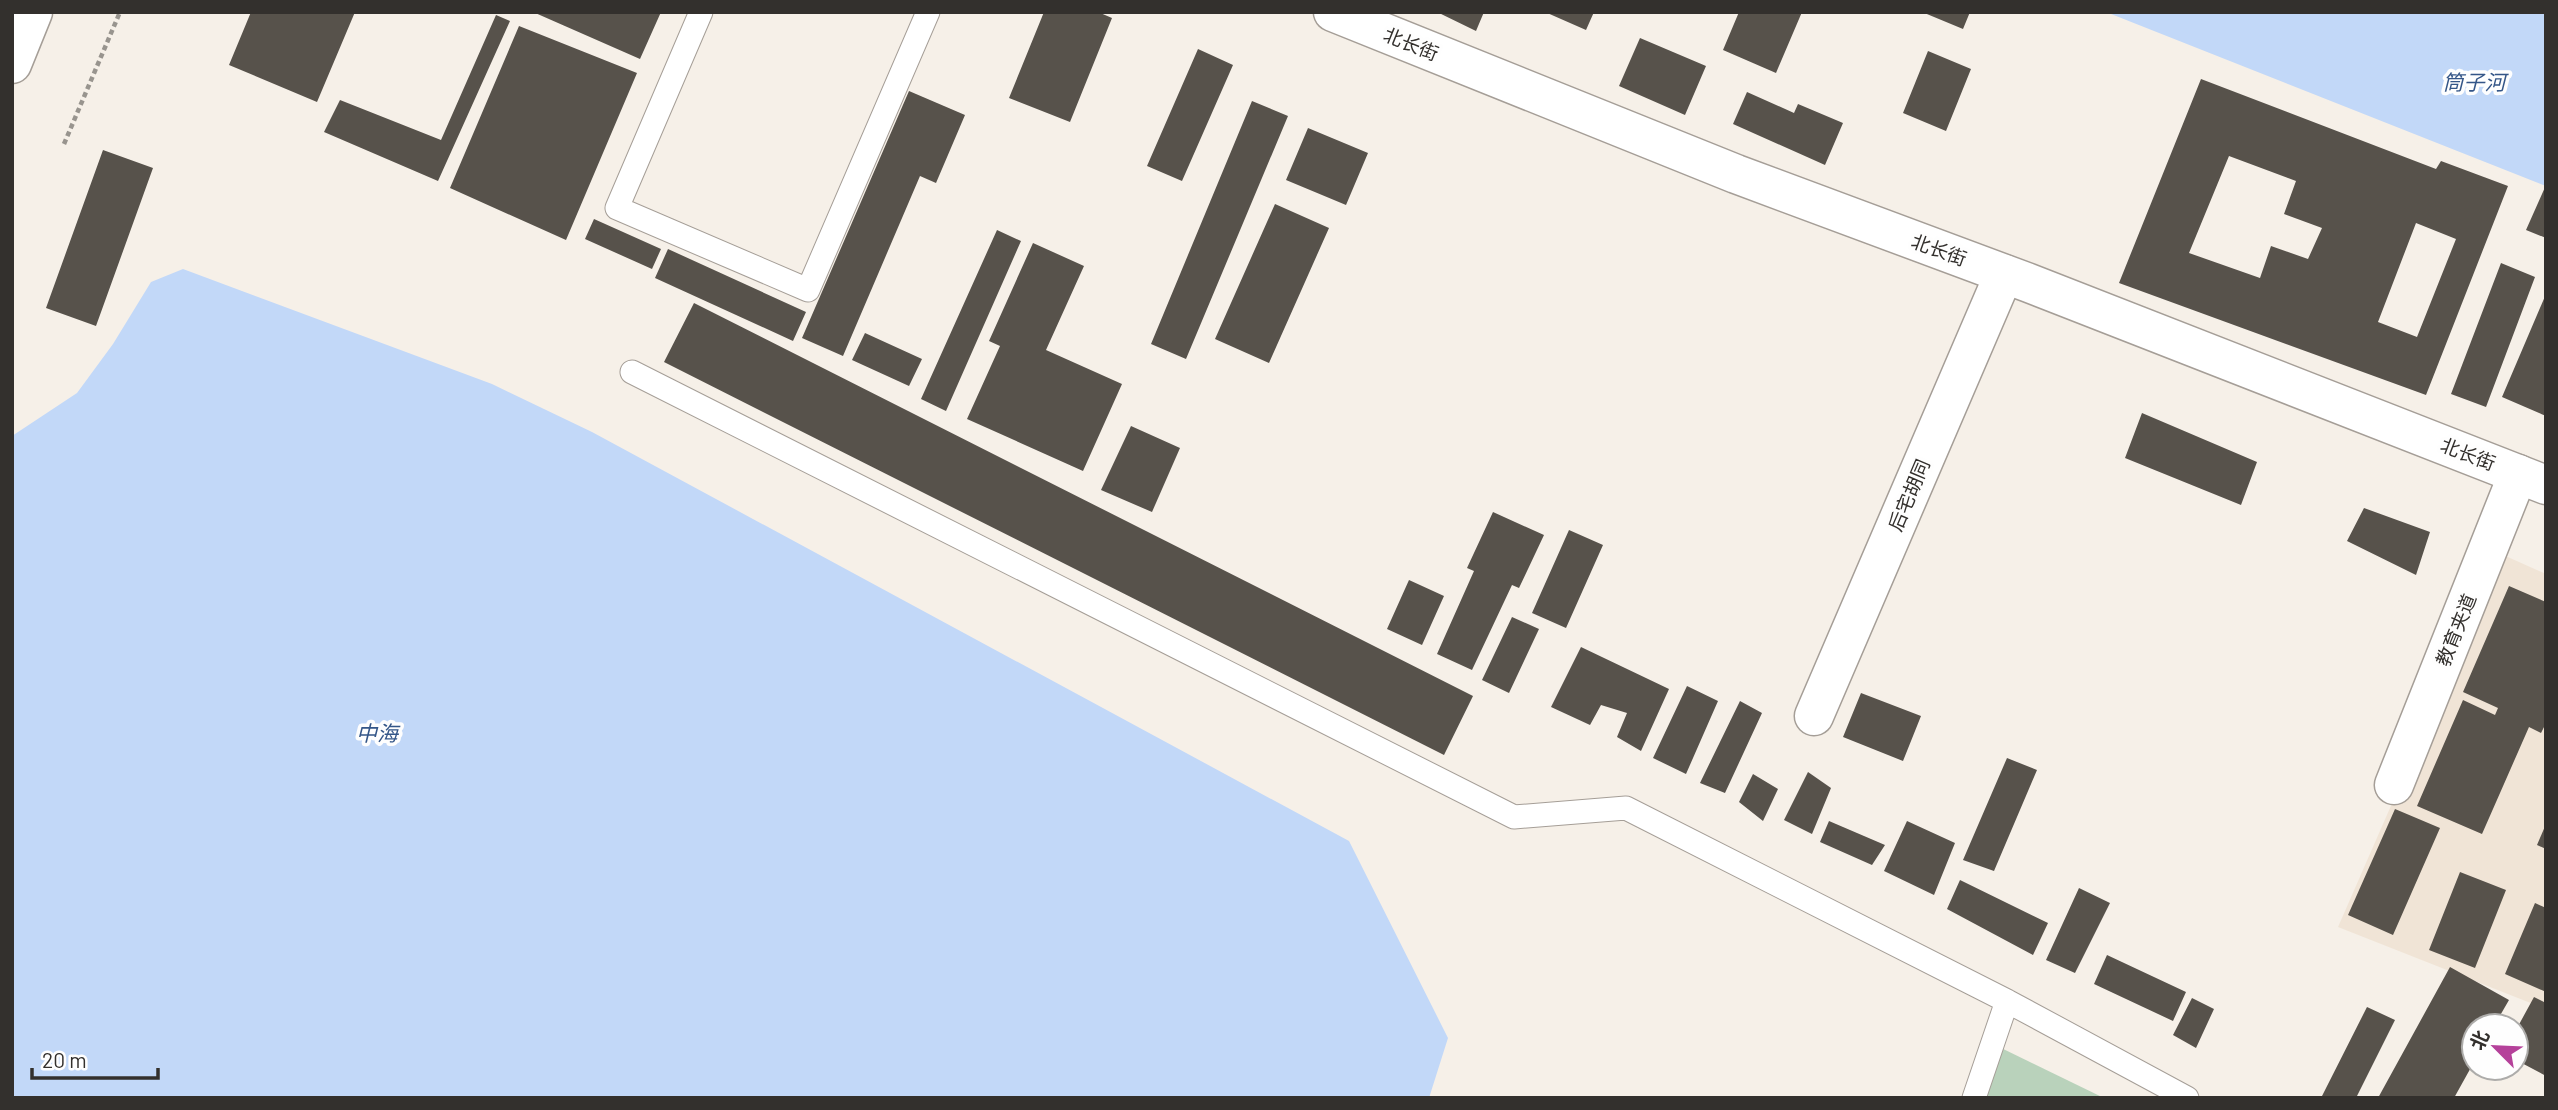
<svg xmlns="http://www.w3.org/2000/svg" width="2558" height="1110" viewBox="0 0 2558 1110" font-family="Barlow,'Noto Sans SC',sans-serif">
<style>
.built{fill:#f0e4d6}
.green{fill:#b9d2bb}
.water{fill:#c2d8f8}
.building{fill:#57524b;fill-rule:evenodd}
.lines{fill:none;stroke-linecap:round;stroke-linejoin:round}
.lane-casing{stroke:#a59e97;stroke-width:25}
.street-casing{stroke:#a59e97;stroke-width:41}
.secondary-casing{stroke:#a59e97;stroke-width:41}
.primary-casing{stroke:#a59e97;stroke-width:41}
.path{stroke:#98948e;stroke-width:4.5;stroke-dasharray:5 3.5;stroke-linecap:butt}
.lane{stroke:#fff;stroke-width:23}
.street{stroke:#fff;stroke-width:38}
.secondary{stroke:#fff;stroke-width:38}
.primary{stroke:#fff;stroke-width:38}
.labels{text-anchor:middle;stroke-width:7;stroke-linejoin:round;paint-order:stroke}
.street-label{font-size:19px;fill:#33302d;stroke:#fefefe}
.water-label{font-size:21px;font-style:italic;fill:#345688;stroke:#fefefe}
</style>
<rect width="100%" height="100%" fill="#f6f0e8"/>
<path class="built" d="M2501,554l45,20v435l-208,-82z"/>
<path class="green" d="M1993,1044l111,54h-130z"/>
<path class="water" d="M2106,12h440v174z
M183,269l309,115 100,48 757,409 99,197 -19,60h-1417v-662l65,-43 36,-49 38,-62z"/>
<path class="building" d="M251,12h104l-38,90 -88,-37z
M533,12h128l-21,47z
M1044,12h54l14,6 -42,104 -61,-24z
M1437,12h47l-8,19z
M1545,12h49l-8,18z
M1739,12h63l-26,61 -53,-23z
M1922,12h48l-7,17z
M496,15l14,6 -72,160 -114,-49 16,-32 101,40z
M519,26l118,47 -71,167 -116,-52z
M1640,38l66,28 -21,49 -66,-29z
M1198,49l35,16 -51,116 -35,-15z
M1928,51l43,18 -25,62 -43,-18z
M2201,79l235,90 5,-8 67,25 -82,209 -307,-112zM2229,156l67,25 -12,33 38,14 -14,31 -37,-13 -11,32 -71,-25zM2416,223l40,16 -39,98 -39,-15z
M909,91l56,24 -29,68 -16,-7 -77,180 -41,-18z
M1747,92l47,21 4,-9 45,19 -18,42 -92,-41z
M1252,101l36,15 -102,243 -35,-15z
M1308,128l60,25 -22,52 -60,-25z
M103,150l50,18 -57,158 -50,-18z
M2546,185v53l-20,-8z
M1275,204l54,24 -60,135 -54,-24z
M594,219l67,30 -9,20 -67,-30z
M997,230l24,11 -75,170 -25,-12z
M1033,243l51,23 -38,84 76,34 -39,87 -116,-52 33,-73 -11,-5z
M668,249l138,63 -13,29 -138,-63z
M2501,263l34,14 -49,130 -35,-13z
M2546,294v122l-44,-19z
M694,303l779,393 -29,59 -780,-393z
M865,333l57,26 -13,27 -57,-26z
M2142,413l115,49 -16,43 -116,-47z
M1131,426l49,22 -28,64 -51,-22z
M2364,508l66,24 -14,43 -69,-34z
M1493,512l51,23 -25,53 -7,-3 -40,85 -35,-16 37,-83 -7,-3z
M1569,530l34,15 -37,83 -34,-15z
M1409,580l35,16 -22,49 -35,-16z
M2509,586l37,16v121l-5,10 -12,-6 -47,107 -65,-28 46,-106 32,15 3,-7 -35,-16z
M1512,617l27,12 -30,64 -27,-13z
M1581,647l88,42 -28,62 -24,-14 10,-24 -26,-8 -11,20 -39,-18z
M1687,686l31,15 -32,73 -33,-16z
M1861,693l60,23 -18,45 -60,-24z
M1740,701l22,12 -37,80 -25,-10z
M2007,758l30,12 -43,101 -31,-11z
M1808,772l23,16 -19,46 -28,-14z
M1753,774l25,15 -15,32 -24,-19z
M2395,809l45,19 -47,107 -45,-20z
M1829,821l56,24 -13,20 -52,-23z
M1907,821l48,22 -21,52 -50,-24z
M2546,824v25l-9,-4z
M2460,872l46,18 -31,78 -46,-18z
M1960,880l88,43 -15,32 -86,-46z
M2079,888l31,15 -35,70 -29,-13z
M2535,903l11,5v84l-41,-18z
M2107,955l79,37 -13,29 -79,-37z
M2450,967l59,33 -15,26h-20v36l-20,36h-76z
M2534,997l12,6v73l-30,-16v-30z
M2192,998l22,11 -18,39 -23,-13z
M2367,1007l28,13 -39,78h-35z"/>
<g class="lines">
<defs>
<path id="lane" d="M701,12l-84,196 191,82 120,-278
M632,372l882,445 112,-9 381,193 180,97
M1974,1098l33,-97"/>
<path id="street" d="M1814,716l190,-442
M2394,785l124,-311"/>
<path id="secondary" d="M1333,12l403,162 293,109 517,202"/>
<path id="primary" d="M12,64l21,-52"/>
</defs>
<use href="#lane" class="lane-casing"/>
<use href="#street" class="street-casing"/>
<use href="#secondary" class="secondary-casing"/>
<use href="#primary" class="primary-casing"/>
<path class="path" d="M64,144l56,-132"/>
<use href="#lane" class="lane"/>
<use href="#street" class="street"/>
<use href="#secondary" class="secondary"/>
<use href="#primary" class="primary"/>
</g>
<g class="labels">
<g class="street-label">
<text transform="translate(1411 44) rotate(22)" y="7">北长街</text>
<text transform="translate(1939 250) rotate(20)" y="7">北长街</text>
<text transform="translate(2468 454) rotate(21)" y="7">北长街</text>
<text transform="translate(1909 495) rotate(-67)" y="7">后宅胡同</text>
<text transform="translate(2456 630) rotate(-68)" y="7">教育夹道</text>
</g>
<g class="water-label">
<text x="2474" y="90">筒子河</text>
<text x="377" y="741">中海</text>
</g>
</g>
<rect width="2558" height="1110" fill="none" stroke="#33302d" stroke-width="28"/>
<g transform="translate(2495 1047) rotate(294)"><circle r="33" fill="#fefefe" stroke="#adacaa" stroke-width="2"/>
<path d="M0-5L12 26L0 18L-12 26Z" fill="#b5419a"/>
<text y="-10" font-size="19" font-weight="bold" text-anchor="middle" fill="#33302d">北</text>
</g>
<path d="M32 1068v10h126v-10" fill="none" stroke="#33302d" stroke-width="3.5"/>
<text x="42" y="1068" font-size="21" fill="#33302d" stroke="#fefefe" stroke-width="5" paint-order="stroke">20 m</text>
</svg>
